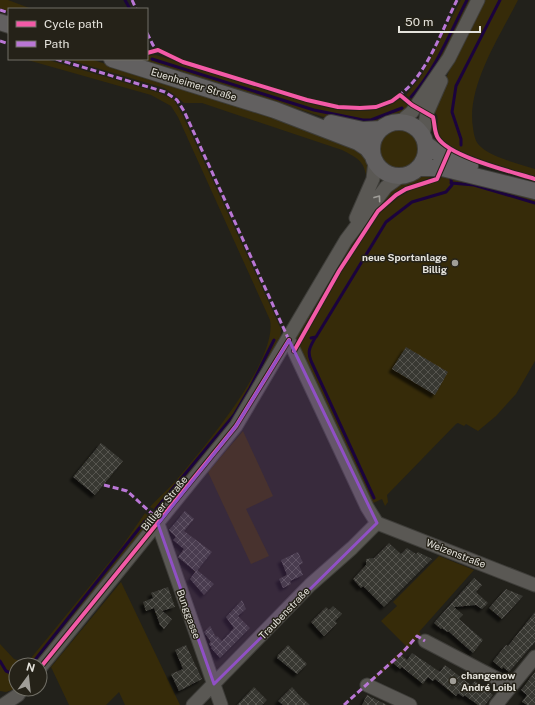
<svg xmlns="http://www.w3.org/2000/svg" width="535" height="705" viewBox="0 0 535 705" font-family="'Public Sans',sans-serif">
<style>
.green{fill:#362b09}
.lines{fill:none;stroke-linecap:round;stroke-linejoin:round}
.stream{stroke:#1b033d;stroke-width:3}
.building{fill:url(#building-cross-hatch);filter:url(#shadow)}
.minor-casing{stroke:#3e3d39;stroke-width:15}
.major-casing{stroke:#3e3d39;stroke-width:18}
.minor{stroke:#5a5854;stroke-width:13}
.major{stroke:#626060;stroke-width:16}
.quiet{stroke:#ba77d6;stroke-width:3;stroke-dasharray:6 3;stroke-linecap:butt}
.cycleway-casing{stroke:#252218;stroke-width:6}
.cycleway{stroke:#f35aa7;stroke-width:4}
.oneway{stroke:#9f9d98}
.marked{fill:#9050c5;fill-opacity:0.2;stroke:#9050c5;stroke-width:3;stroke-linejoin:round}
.poi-dot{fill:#a09e98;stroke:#252218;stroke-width:1.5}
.labels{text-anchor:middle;stroke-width:3;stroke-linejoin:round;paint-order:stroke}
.street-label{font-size:10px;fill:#e4e2db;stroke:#252218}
.poi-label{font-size:10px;font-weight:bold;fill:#e4e2db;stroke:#252218;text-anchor:end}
</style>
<defs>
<pattern id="building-cross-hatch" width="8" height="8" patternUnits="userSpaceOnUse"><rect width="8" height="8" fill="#393833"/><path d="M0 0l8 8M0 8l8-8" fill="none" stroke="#565450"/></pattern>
<filter id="shadow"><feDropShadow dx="-3.5" dy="3.5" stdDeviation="1" flood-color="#0009"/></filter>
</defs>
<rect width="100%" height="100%" fill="#22211b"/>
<path class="green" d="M0,0h8l24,9h-23v3l-9,-4z
M461,0h11l-28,55 -29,47 -9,-7 16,-20z
M484,0h34c-18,36 -52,87 -45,128 1,7 2,14 8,19 12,11 39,17 54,22v8c-21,-6 -82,-22 -94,-39 -5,-7 -2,-15 -4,-23l-5,-4 24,-56z
M156,55l167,52c26,5 55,8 77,-8l10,8 -9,7 -12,3 -14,7 -45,-5 -195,-60h12v-3z
M24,59h21l115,34 14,7 9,16 98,213 -1,13 -41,71 -81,98 -8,-4c9,-10 19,-18 28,-29 26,-31 100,-118 92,-158l-92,-203 -7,-11 -20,-11z
M66,59h24l188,58 80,30 12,17 -3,18c-2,-21 -8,-23 -25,-32l-140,-47h-18l-12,-10 -8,-5z
M378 149a21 21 0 1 1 42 0a21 21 0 1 1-42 0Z
M421,174l15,1 -40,17 -18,16 -24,35 -58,99 -1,-4 48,-83 45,-66 14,-8z
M443,175l92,22v164l-19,33 -20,22 -18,15 -12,-7 -2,2 -6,-3 -2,1 -69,71 1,7 -3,4 -3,-7 -11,5 -73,-158 59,-101 24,-33 18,-15 18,-10 21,-6z
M243,431l30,65 -27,13 23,47 -18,8 -43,-92z
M145,513l4,3 2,5 -115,144h-20v24l-2,3 -2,-2 -6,2 -6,-1v-47l14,15 13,4 93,-114z
M439,556l35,14 -55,62 2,2 -16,18 -32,29 -2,-1 35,-34 -25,-25 16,-15 -4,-4z
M121,582l59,123h-55l-6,-13 -13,13h-37l-18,-38z"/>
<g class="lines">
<path class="stream" d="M125,0l5,9
M152,59l162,51 49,10h8l31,-12
M411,97c25,-28 39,-64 56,-97
M461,145v-6l-9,-27 4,-26 44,-86
M451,183l23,2 61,18
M311,338l5,-1 70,-115 26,-20 34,-10 6,-7 -1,-5
M315,338c-5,9 -8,13 -4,23l63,137
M156,509l78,-94 16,-27 24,-48
M0,661l6,10 10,4
M31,665l114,-144"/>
</g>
<path class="building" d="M406,347l42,25 -13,23 -43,-26z
M101,443l22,18 -28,34 -22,-18z
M185,511l9,8 -10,12 28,21 -16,20 -18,-15 6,-8 -11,-9 3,-3 -7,-7z
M389,543l12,11 6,-6 9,6 2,-2 14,7 -48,48 -21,-21 -2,2 -8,-9 13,-14v-6l8,-1z
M298,552l5,11 -4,2 4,10 -13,6 1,3 -8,4 -4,-9 8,-4 -6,-15z
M197,570l17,14 -10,11 -14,-16z
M474,578l8,7 -6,7 12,11 -6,6 -6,-4 -22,2 9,8 -4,4 24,21 -10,13 -25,-22 -1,1 -5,-4 -1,1 -7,-6z
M168,587l7,20 -13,4 10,8 -8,10 -4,-4 -6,-17 -8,3 -3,-9 10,-4 -2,-5z
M506,589l17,7 -21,23 -13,-11z
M242,600l4,9 -8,7 12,12 -30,30 -9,-10 1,-1 -3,-3 2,-2 -7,-10 6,-6 6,11 1,-1 5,5 12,-13 -8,-11z
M333,606l9,8 -7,7 2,2 -13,13 -13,-14 15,-15 3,3z
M535,612v30l-26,30 -6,-5 -1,2 -9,-8 13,-16 2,1z
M186,645l16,34 -23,12 -8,-17 12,-5 -8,-19z
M288,645l19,19 -10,10 -20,-16 1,-3z
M412,653l28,19 5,-7 26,20 4,-4 18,14 -8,10h-7l-14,-10 -1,2 -5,-4 -2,3 -21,-17 -2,2 -5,-4 -5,7 -21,-17 -2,2 -7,-6 8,-8 6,5z
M535,672v33h-8l-5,-3 5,-7 -6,-5z
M254,687l13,13 -5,5h-25z
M292,687l7,8 11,10h-27l-5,-4z
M367,695l20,10h-25z"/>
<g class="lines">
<defs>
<path id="minor" d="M400,122l12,-10 37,-54 29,-58
M423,135l4,-22 14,-32
M356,218l17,-39 2,-18
M289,340l78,167 10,16 158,62
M158,524l63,181
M425,641l86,45
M40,668l196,-242 110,-186 40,-53 15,-11
M367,685l43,20
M3,705l15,-10 4,-6
M193,705l117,-120 42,-37 25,-25
M496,705l39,-48"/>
<path id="major" d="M0,22l9,3
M112,59l163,51 83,32 9,6 6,8
M372 149a27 27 0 1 1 54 0a27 27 0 1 1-54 0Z
M331,123l32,7 18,-1
M426,144l13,10 31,12
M418,168h24l93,23"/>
</defs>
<use href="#minor" class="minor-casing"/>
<use href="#major" class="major-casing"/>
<use href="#minor" class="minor"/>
<use href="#major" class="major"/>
<path class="quiet" d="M132,0l4,9
M0,10l9,3
M147,33l6,12 6,7
M0,41l9,3
M56,59l109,33 12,8 7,11 105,229
M398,96c28,-19 44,-66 59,-96
M104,485l23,6 33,30
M344,705l59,-53 14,-16 8,5"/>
<defs>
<path id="cycleway" d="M147,53l11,-3 25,12 124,38 31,7 22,1 16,-1 16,-6 8,-6 12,10 21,12c2,7 1,15 5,21 12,19 75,34 97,41
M294,351l45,-80 39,-60 18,-16 10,-6 31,-10 13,-30
M40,668l196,-242 53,-86"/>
</defs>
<use href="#cycleway" class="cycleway-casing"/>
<use href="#cycleway" class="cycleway"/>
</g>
<defs><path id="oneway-chevron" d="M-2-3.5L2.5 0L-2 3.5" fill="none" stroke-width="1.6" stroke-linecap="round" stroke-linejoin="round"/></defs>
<use class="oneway" href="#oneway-chevron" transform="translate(378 198) rotate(-54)"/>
<path class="marked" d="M289,340l88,183 -163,161 -56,-160 78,-98z"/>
<g class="poi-dot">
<circle cx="455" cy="263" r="4"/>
<circle cx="453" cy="681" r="4"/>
</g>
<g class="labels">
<g class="street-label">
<text transform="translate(194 84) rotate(17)" y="4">Euenheimer Straße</text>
<text transform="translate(164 503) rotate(-51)" y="4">Billiger Straße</text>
<text transform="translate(456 553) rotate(21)" y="4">Weizenstraße</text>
<text transform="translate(284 613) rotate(-46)" y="4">Traubenstraße</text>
<text transform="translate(189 614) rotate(70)" y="4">Bunggasse</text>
</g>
<g class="poi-label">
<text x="447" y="261">neue Sportanlage<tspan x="447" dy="12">Billig</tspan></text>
<text x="461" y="679" text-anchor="start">changenow<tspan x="461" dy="12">André Loibl</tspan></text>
</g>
</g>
<rect x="8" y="8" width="140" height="52" fill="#252218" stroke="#716f66"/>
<rect x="16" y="21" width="20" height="6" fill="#f35aa7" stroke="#716f66"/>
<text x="44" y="28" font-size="12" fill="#e4e2db">Cycle path</text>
<rect x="16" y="41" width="20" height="6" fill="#ba77d6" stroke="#716f66"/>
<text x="44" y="48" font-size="12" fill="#e4e2db">Path</text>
<g transform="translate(28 677) rotate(15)"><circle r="19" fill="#252218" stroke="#716f66"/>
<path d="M0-3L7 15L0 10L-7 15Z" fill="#a09e98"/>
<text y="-6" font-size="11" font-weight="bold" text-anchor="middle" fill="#e4e2db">N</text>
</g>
<path d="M399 26v6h81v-6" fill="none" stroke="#e4e2db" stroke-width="2"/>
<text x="405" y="26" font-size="12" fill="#e4e2db" stroke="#252218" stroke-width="3" paint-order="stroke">50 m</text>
</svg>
